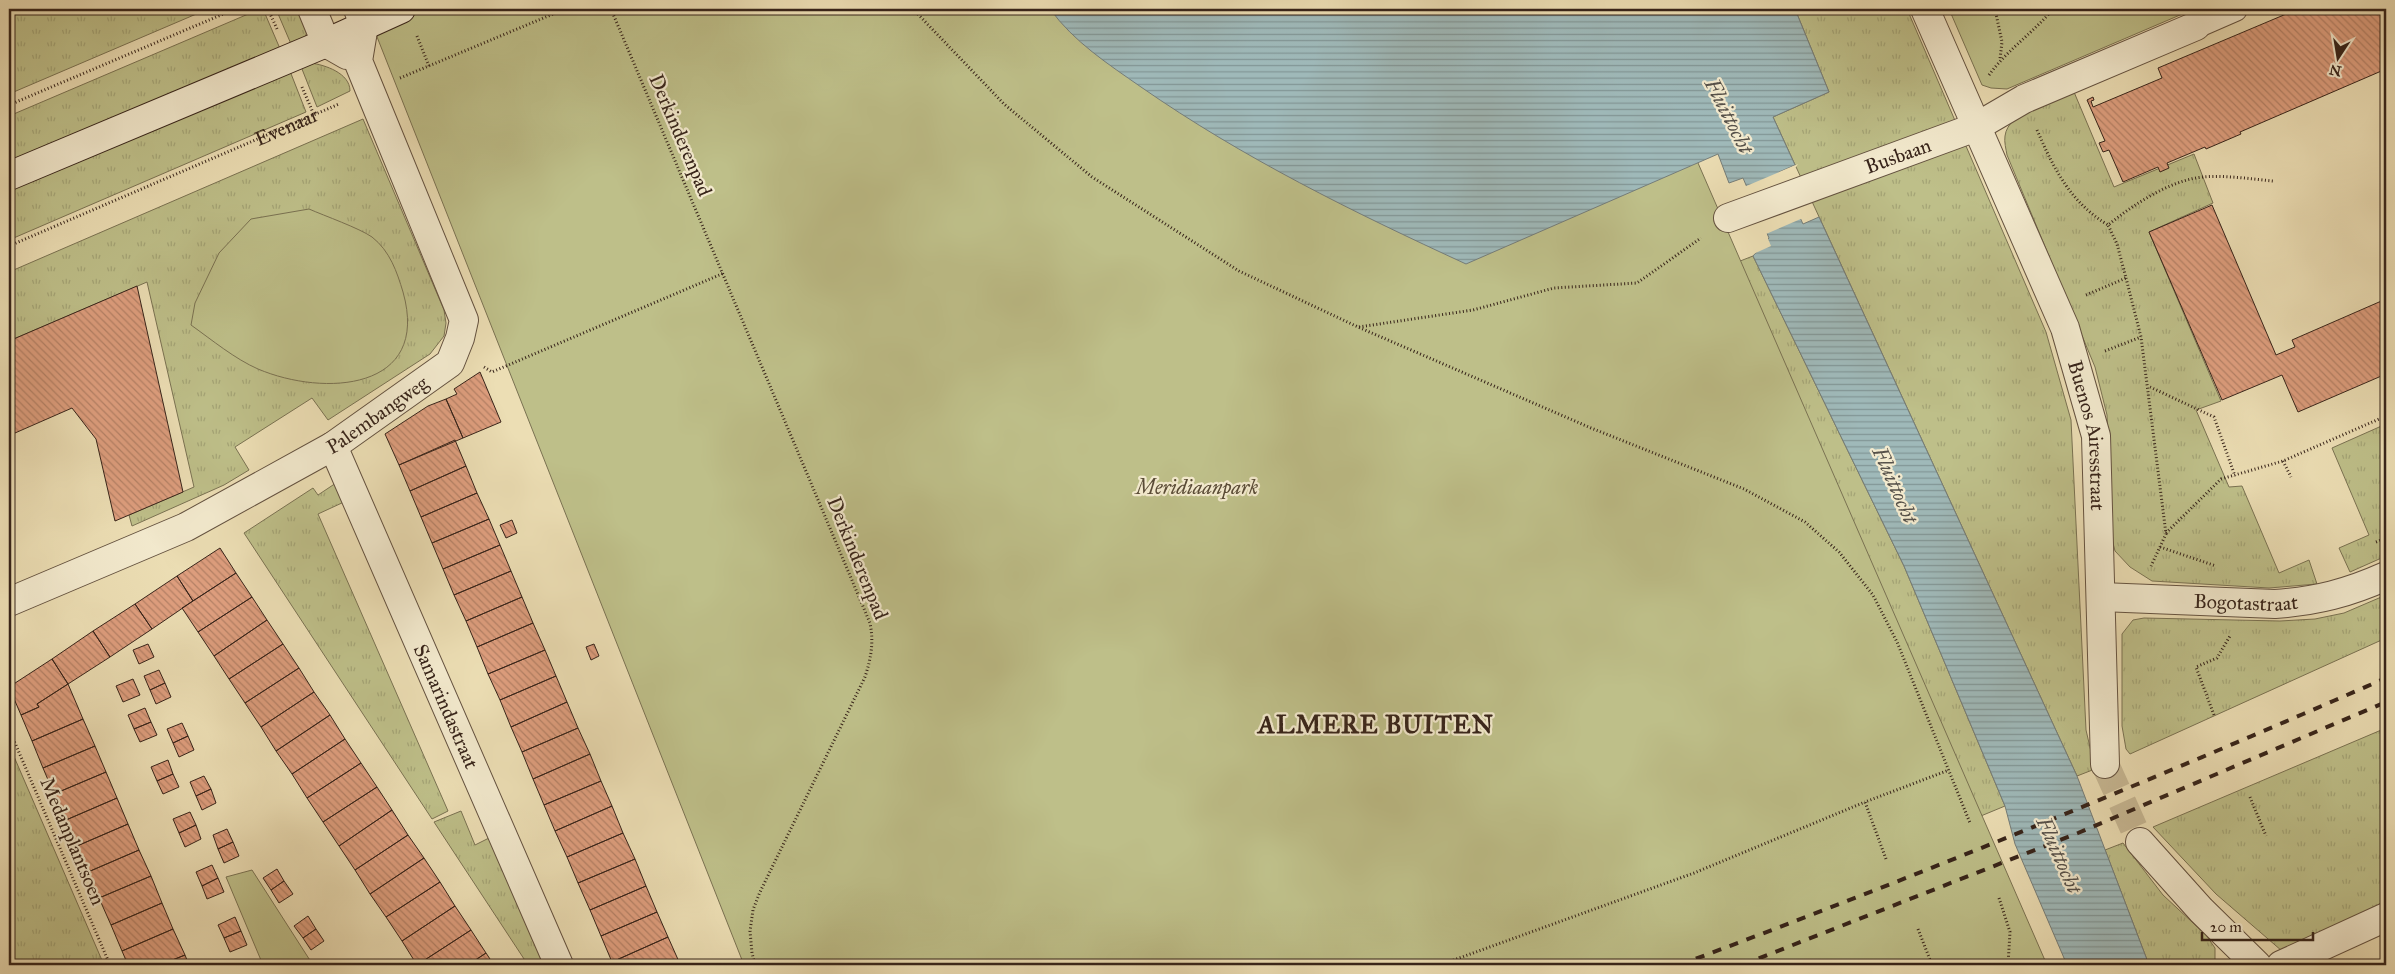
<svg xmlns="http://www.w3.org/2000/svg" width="2395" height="974" viewBox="0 0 2395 974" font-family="'IM FELL Great Primer',serif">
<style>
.grass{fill:url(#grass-tufts);stroke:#7a7252}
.park{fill:#bebf89;stroke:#7a7252}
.water{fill:url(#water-rules);stroke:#757d79}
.pier{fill:#ecdeb4}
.building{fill:url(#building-back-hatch);stroke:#37241a}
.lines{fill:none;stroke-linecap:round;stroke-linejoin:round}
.minor-tunnel{stroke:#c8b995;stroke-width:28;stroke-dasharray:28 14;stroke-linecap:butt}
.pedestrian-casing{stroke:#645240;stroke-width:26}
.minor-casing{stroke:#645240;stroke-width:30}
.tertiary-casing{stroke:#645240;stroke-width:30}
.secondary-casing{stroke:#37241a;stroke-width:30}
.path{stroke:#37241a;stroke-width:3;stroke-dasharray:1 2.5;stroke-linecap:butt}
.pedestrian{stroke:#f3eace;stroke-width:24}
.minor{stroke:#f3eace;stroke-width:28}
.tertiary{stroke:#f3eace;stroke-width:28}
.secondary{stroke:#f3eace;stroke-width:28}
.rail{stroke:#37241a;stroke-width:4;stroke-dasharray:9 9;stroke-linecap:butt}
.labels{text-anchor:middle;stroke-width:4.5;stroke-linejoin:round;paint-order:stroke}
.street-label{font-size:20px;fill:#37241a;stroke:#f3eace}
.park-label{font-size:20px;font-style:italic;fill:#594b36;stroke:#f3eace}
.water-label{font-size:21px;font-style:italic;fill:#56514a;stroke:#f3eace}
.district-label{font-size:25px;font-weight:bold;letter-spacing:1px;fill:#37241a;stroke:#f3eace}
</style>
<defs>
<pattern id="grass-tufts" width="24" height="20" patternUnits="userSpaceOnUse" patternTransform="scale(1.25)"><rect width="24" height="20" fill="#bebf89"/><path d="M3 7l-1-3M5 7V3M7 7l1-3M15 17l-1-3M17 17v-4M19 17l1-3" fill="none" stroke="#a4a476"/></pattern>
<pattern id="water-rules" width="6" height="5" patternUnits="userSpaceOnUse" patternTransform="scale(1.25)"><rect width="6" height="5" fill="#9fb9b9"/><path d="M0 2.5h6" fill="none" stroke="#829696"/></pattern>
<pattern id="building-back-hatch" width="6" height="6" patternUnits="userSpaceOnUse" patternTransform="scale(1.25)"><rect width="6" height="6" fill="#de9e7e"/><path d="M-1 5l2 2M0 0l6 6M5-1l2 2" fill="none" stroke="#b58166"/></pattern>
</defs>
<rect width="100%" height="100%" fill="#ecdeb4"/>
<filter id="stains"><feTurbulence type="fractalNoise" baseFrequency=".004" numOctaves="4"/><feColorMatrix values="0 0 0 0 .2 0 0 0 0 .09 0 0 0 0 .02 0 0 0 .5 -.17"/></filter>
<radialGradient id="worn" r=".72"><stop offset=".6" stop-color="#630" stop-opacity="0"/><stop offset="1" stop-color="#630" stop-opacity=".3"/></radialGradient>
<path class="grass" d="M9,9h199l-199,85z
M260,9h3l18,42 -272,116v-51z
M276,9h24l8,21 -3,7 -14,7z
M1795,9h112l139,323 25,88 15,310 9,39 -18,7 -304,-659 56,-25z
M311,63c14,2 39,10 39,28l-33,16 -17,-43z
M288,66l18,46 -297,128v-52z
M2074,92l40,95 80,-33 19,49 -64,29 72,169 -25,9 33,77 13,-1 37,87 30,-13 8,24 -48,4 -117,-7 -22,-14 -15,-16 -3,-12 -5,-124 -12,-48 -88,-212c-1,-6 -3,-13 -2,-19 3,-25 48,-35 69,-44z
M363,119l81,191 2,13 -2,13 -14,18 -102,66 -16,-22 -77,49 14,23 -25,15 -92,41 -3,-11 65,-28 -47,-205 -138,59v-69z
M1753,256l151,310 101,240 -29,12 -277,-541z
M2386,424v132l-36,16 -11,-24 30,-13 -37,-87z
M336,483l8,19 -26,12 130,297 -16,8 -188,-286 69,-45 5,7z
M2386,595v43l-256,116 -4,-5 -4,-23v-92l11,-14 11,-2 136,3 35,-2 29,-6z
M2386,728v175l-104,48 -66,-57 -63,-67z
M9,745l95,220h-95z
M461,811l14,34 14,-7 55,127h-16l-94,-143z
M2123,843l40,52 43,40 9,13v17h-66l-44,-115z"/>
<path class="park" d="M366,9h1265l416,956h-1303z
M1949,9h245l-187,80 -16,-1 -9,-3z
M309,209c16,7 50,19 63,28 18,14 25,35 31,55 28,99 -79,105 -145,77 -23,-10 -46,-29 -67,-44l4,-22 24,-50 32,-34z
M252,870l61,95h-50l-37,-88z"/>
<path class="water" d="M1050,9h745l34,83 -56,25 22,48 -16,7 24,52 16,-7 258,559 72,189h-82l-52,-121 -10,-38 -101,-240 -151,-310 16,-18 -23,-53 -3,-7 -14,5 -11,-29 -252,110c-113,-52 -223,-106 -325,-177 -33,-23 -67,-45 -91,-78z"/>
<path class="pier" d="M1798,164l-2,3 -14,6 21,45 -37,16 5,12 -20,9 15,-17 -22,-51z"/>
<path class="building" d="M2298,9h88v60l-146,63 1,2 -35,15 -1,-2 -38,16 2,5 -9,4 -2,-5 -35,15 -14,-32 -6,2 -4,-9 6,-2 -18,-41 6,-3 1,3 -3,1 2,6 69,-29 -4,-10z
M2212,205l64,150 19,-8 -3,-7 94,-41v75l-88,38 -16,-37 -60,25 -73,-168z
M137,286l46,206 -68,29 -19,-82 -24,-31 -57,25 -6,-14v-78z
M480,372l21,50 -38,16 -17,-39 11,-5 -3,-5z
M446,399l17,39 -64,27 -14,-31 43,-28z
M455,440l11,26 -56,25 -11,-26z
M466,466l11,27 -56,24 -11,-26z
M477,493l12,26 -57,24 -11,-26z
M489,519l11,26 -57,24 -11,-26z
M512,520l5,13 -11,5 -6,-13z
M500,545l11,26 -57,24 -11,-26z
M220,548l16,25 -43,28 -16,-25z
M511,571l11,26 -56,24 -12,-26z
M236,573l16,24 -54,35 -16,-24z
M177,576l16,25 -41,28 -17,-25z
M252,597l15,23 -53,36 -16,-24z
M522,597l11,26 -56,24 -11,-26z
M135,604l17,25 -42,28 -17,-26z
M267,620l16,24 -54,35 -15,-23z
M533,623l12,27 -57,24 -11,-27z
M93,631l17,26 -42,27 -16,-25z
M148,644l6,13 -15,7 -6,-14z
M283,644l16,24 -54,35 -16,-24z
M594,644l5,12 -8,4 -5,-13z
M545,650l11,26 -56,24 -12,-26z
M52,659l16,25 -31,20 2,3 -18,8 -12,-28z
M299,668l15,24 -53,35 -16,-24z
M159,670l6,13 -15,7 -6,-14z
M556,676l11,26 -56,25 -11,-27z
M133,679l7,16 -17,7 -7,-16z
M165,683l6,14 -15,7 -6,-14z
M68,684l15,35 -51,22 -11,-26 18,-8 -2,-3z
M314,692l16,23 -54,36 -15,-24z
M567,702l11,26 -56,24 -11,-25z
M145,708l6,14 -17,7 -6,-14z
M330,715l15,24 -53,35 -16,-23z
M83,719l12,27 -52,22 -11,-27z
M151,722l6,13 -17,7 -6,-13z
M182,723l6,13 -15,7 -6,-14z
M578,728l12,26 -57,25 -11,-27z
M188,736l6,14 -15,7 -6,-14z
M345,739l16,24 -54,35 -15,-24z
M95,746l11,26 -52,22 -11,-26z
M590,754l11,27 -57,24 -11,-26z
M168,760l5,14 -16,7 -6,-14z
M361,763l16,24 -54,35 -16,-24z
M106,772l11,26 -51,22 -12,-26z
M173,774l6,13 -16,7 -6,-13z
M204,776l7,13 -15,7 -6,-14z
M601,781l11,25 -57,25 -11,-26z
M377,787l15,23 -53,36 -16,-24z
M211,789l5,14 -14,7 -6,-14z
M117,798l11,26 -51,22 -11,-26z
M612,806l11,27 -56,24 -12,-26z
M392,810l16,25 -53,35 -16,-24z
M190,812l6,13 -17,8 -6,-14z
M128,824l11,26 -51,22 -11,-26z
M196,825l5,14 -16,8 -6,-14z
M227,829l6,13 -15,7 -5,-14z
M623,833l12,26 -57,24 -11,-26z
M408,835l16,23 -54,36 -15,-24z
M233,842l6,14 -15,7 -6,-14z
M139,850l12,26 -52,22 -11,-26z
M424,858l16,24 -54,35 -16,-23z
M635,859l11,27 -56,24 -12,-27z
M212,865l6,13 -16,8 -6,-14z
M277,869l7,12 -13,9 -8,-12z
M151,876l11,27 -51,22 -12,-27z
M218,878l6,14 -17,7 -5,-13z
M284,881l9,13 -14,9 -8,-13z
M440,882l15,24 -53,35 -16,-24z
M646,886l11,26 -56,24 -11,-26z
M162,903l11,26 -51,22 -11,-26z
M455,906l16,24 -54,35 -15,-24z
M657,912l11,25 -56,25 -11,-26z
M308,916l8,13 -13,9 -9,-12z
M235,917l6,14 -17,7 -6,-13z
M173,929l12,26 -25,10h-32l-6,-14z
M316,929l8,12 -13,9 -8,-12z
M471,930l15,23 -18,12h-51z
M241,931l6,14 -17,7 -6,-14z
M668,937l12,27 -67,1 -1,-3z
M486,953l8,12h-26z
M185,955l4,10h-29z"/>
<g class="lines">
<path class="minor-tunnel" d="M2105,764l35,78"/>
<defs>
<path id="pedestrian" d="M2196,26l39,-17"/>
<g id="minor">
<path d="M312,9l14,34 21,12"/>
<path id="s2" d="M1925,9l140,319 31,108 9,328"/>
<path id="s3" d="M1728,218l248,-91 48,-28 172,-73"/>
<path id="s4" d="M333,446l226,519"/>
<path id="s5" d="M2101,597l174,7c42,-3 73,-11 111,-28"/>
<path id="s6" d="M9,602l177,-75 147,-81 117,-83 10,-25 4,-18 -106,-259 6,-36 -6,-16"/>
<path d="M2140,842l61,68 56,55"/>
</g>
<path id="tertiary" d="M2281,965l105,-48"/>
<path id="secondary" d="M9,176l317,-133 75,-34"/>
</defs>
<use href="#pedestrian" class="pedestrian-casing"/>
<use href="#minor" class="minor-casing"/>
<use href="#tertiary" class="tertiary-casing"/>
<use href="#secondary" class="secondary-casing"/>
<g class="path">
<path d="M268,9l9,20"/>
<path d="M611,9l259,614c4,20 1,35 -5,54l-105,215 -7,18 -3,21 2,22 3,12"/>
<path d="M913,9l91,95 88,73 147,94 119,56 233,101 153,61 61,33 34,30 34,43 24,47 73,181"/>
<path d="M1995,9l7,33 -2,17"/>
<path d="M417,36l12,30"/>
<path d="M1989,75c18,-25 44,-42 64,-66"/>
<path d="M400,78l165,-69"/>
<path d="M302,87l12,28"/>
<path d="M9,105l226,-96"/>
<path d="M2037,130c17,39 33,72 71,95 25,-20 62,-45 95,-48 23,-2 48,2 70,4"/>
<path id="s1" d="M9,246l330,-142"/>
<path d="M2126,278l15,59 25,197 -15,32"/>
<path d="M2086,295l40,-17 -9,-34 -9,-19"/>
<path d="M1359,327l114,-17 81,-22 83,-5 64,-45"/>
<path d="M2105,351l36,-14"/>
<path d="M484,367l8,5 232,-99"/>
<path d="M2150,387l64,30 21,59"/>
<path d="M2283,461l8,16"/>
<path d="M2166,533l55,-54 62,-18 103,-45"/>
<path d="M2376,542l10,-4"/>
<path d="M2160,547l56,19"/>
<path d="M2214,715l-18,-48 21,-9 13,-22"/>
<path d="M9,729l101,236"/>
<path d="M2250,797l16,39"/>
<path d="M1886,859l-21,-57 84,-32"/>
<path d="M1999,898l11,34 -2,33"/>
<path d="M1918,929l14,36"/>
<path d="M1440,965l254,-92 171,-71"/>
</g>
<use href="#pedestrian" class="pedestrian"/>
<use href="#minor" class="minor"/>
<use href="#tertiary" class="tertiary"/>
<use href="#secondary" class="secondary"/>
<path class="rail" d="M1679,965c239,-89 474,-185 707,-287
M1742,965l336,-132 308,-131"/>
</g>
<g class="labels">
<g class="street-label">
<text dy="7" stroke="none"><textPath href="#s1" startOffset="302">Evenaar</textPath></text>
<text transform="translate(681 135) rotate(67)" y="7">Derkinderenpad</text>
<text dy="7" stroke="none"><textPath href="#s3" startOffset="181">Busbaan</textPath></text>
<text dy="7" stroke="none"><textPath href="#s6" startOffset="414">Palembangweg</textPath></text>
<text dy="7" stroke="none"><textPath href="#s2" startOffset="459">Buenos Airesstraat</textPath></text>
<text transform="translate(858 558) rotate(68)" y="7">Derkinderenpad</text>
<text dy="7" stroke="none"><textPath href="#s5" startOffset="145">Bogotastraat</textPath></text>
<text dy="7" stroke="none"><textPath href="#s4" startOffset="284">Samarindastraat</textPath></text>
<text transform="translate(73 841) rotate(67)" y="7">Medanplantsoen</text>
</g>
<g class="park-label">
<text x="1197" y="494">Meridiaanpark</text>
</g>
<g class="water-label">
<text transform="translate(1729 116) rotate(63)" y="7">Fluittocht</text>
<text transform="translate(1895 485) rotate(66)" y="7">Fluittocht</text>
<text transform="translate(2059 855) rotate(66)" y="7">Fluittocht</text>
</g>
<g class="district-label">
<text x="1376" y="733">ALMERE BUITEN</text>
</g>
</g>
<rect width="2395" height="974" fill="none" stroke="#ecdeb4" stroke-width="30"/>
<rect x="10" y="10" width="2375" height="954" fill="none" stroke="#37241a" stroke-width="2.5"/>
<rect x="15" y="15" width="2365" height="944" fill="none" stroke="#37241a"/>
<g transform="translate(2338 58) rotate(192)" stroke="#f3eace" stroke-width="4" paint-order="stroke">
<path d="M0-4L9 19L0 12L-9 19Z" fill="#37241a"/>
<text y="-8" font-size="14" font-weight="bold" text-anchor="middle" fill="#37241a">N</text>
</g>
<path d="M2202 932v8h111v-8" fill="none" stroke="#37241a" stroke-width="2.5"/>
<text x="2210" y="932" font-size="15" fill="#37241a" stroke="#f3eace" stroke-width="4" paint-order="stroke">20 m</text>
<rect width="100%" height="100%" filter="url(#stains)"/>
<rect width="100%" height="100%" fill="url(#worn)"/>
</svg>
